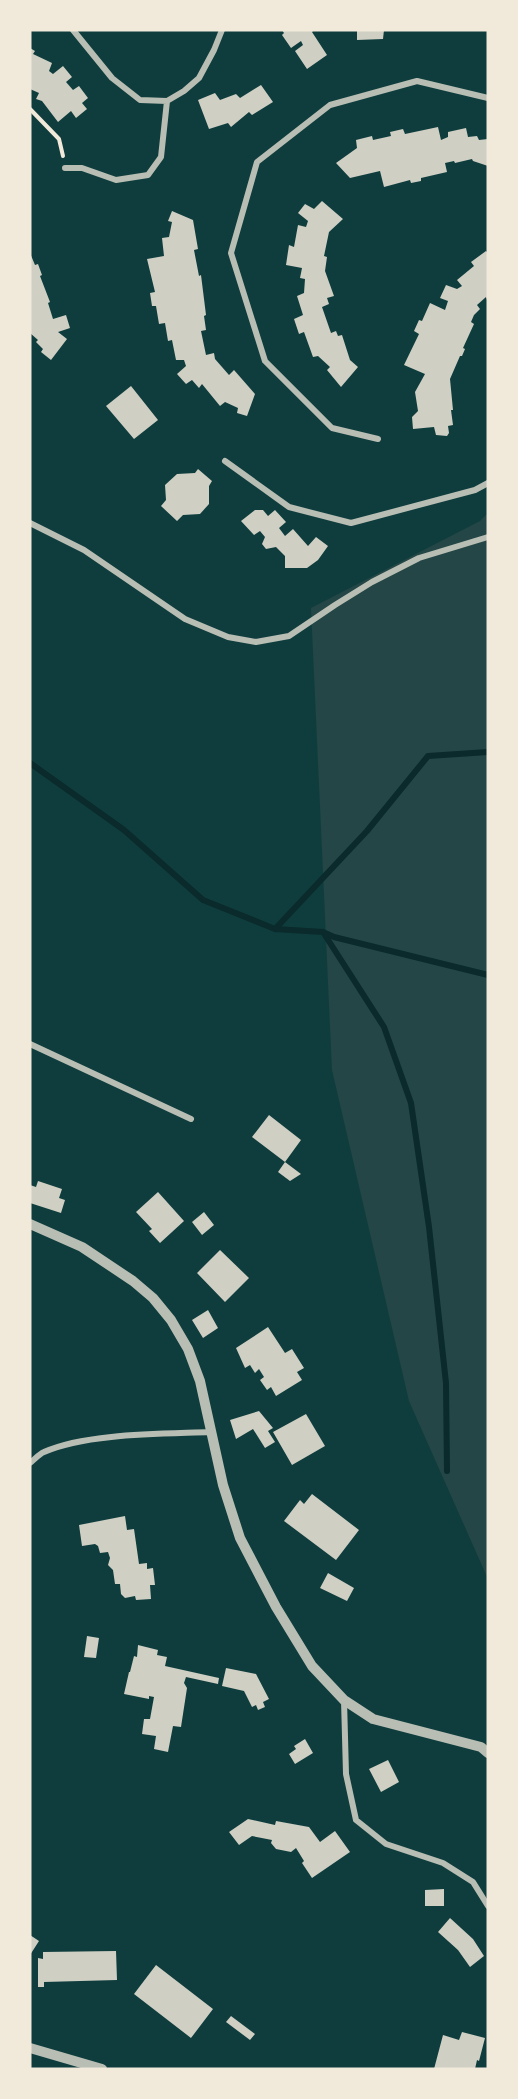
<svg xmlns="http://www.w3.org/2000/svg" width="518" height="2099" viewBox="0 0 518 2099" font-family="Commissioner,sans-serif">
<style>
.green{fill:#244646}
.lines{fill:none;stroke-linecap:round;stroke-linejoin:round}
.stream{stroke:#0a2a2b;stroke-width:6}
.building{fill:#cfcfc3}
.path{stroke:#f1e9da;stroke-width:4}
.minor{stroke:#b8beb3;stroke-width:6}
.tertiary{stroke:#b8beb3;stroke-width:10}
</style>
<rect width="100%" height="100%" fill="#0f3d3e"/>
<path class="green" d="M488,513v1066l-79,-178 -77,-331 -21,-462 169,-87z"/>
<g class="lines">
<path class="stream" d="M30,763l94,67 79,70 72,29 48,3 11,5 154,38
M275,929l92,-98 61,-75 60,-4
M323,932l61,95 27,76 18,124 17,156 1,88"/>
</g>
<path class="building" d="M282,30h32l-2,2 15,23 -20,14 -12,-18 8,-6 -2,-4 -10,7 -9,-13 2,-2z
M357,30h27l-1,9 -26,1z
M30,48l5,3 -2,3 19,9 -3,8 4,3 10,-8 9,11 -6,5 7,8 6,-4 9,12 -6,5 5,6 -11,9 -5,-7 -13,11 -16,-21 -6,-2 3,-6 -9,-4z
M261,85l12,17 -21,13 -3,-3 -18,15 -3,-4 -19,6 -11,-29 17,-7 5,7 16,-6 4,4z
M438,127l3,13 7,-3v-5l18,-4 2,9 9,-1 2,4 9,-1v27l-15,-5 -1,-2 -17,4 -1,-2 -9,2 2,9 -26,6v3l-10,2 -1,-3 -26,7 -4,-16 -30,7 -14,-15 21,-15 -1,-8 16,-4 1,4 18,-4 -1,-4 13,-3 2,5z
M322,201l21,18 -14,13 -5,24 3,1 -2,14 9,25 -7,2 2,6 -7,3 9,26 5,-2 2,5 4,-1 8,25 8,7 -17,20 -14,-17 3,-3 -12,-11 -5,1 -9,-25 -5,2 -5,-15 9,-4 -6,-19 7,-3 1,-14 -5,-1 2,-10 -16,-3 3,-20 5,2 4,-22 8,2 2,-6 -10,-8 7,-9 9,5z
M172,211l21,9 5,29 -4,1 5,26 2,-1 5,40 -2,1 2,14 -5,1 5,24 8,-2 1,6 14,16 5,-5 21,24 -8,22 -10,-3 1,-5 -13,-6 -5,4 -18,-22 -3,4 -7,-8 -6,4 -9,-10 9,-8 -2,-6h-8l-4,-20 -4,1 -3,-18 -6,1 -3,-18h-4l-2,-13 5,-1 -8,-33 17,-3 -2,-18 7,-1 3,-15 -4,-1z
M486,251l2,2v50l-2,-6 -9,8 3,4 -6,6 -3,7 3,2 -11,24 2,1 -3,7h-2l-10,23 3,31h-2l2,15 -5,1 1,7 -2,3 -11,-1 -2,-8 -21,2 -1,-12 6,-6 -3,-19 10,-18 -21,-9 15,-31 -5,-3 5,-11 3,1 8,-18 15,7 3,-9 -8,-3 6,-13 11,4 5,-3 -5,-6 17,-14 -3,-4z
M30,253l5,12 3,-1 4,11 -2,1 10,26 -2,1 5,16 13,-4 4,13 -12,4 9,7 -16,21 -10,-8 2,-3 -7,-7 2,-2 -8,-7z
M131,386l27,34 -24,19 -28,-33z
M198,469l14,12 -3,5v18l-9,10 -17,1 -6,6 -16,-15 5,-6 -1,-15 12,-11 18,-1z
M255,510h8l5,6 7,-6 11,12 -7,6 6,8 8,-7 15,17 8,-9 12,9 -10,14 -11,8h-22v-12l-9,-9 -10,2 -4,-5 3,-7 -5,-6 -6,4 -13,-14z
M269,1115l32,25 -16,22 -33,-25z
M285,1162l16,12 -11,7 -12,-9z
M38,1181l24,8 -3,9 6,2 -4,13 -31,-10v-18l6,2z
M158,1192l26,29 -24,22 -11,-12 3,-2 -16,-17z
M204,1212l10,13 -12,10 -10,-13z
M220,1250l29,28 -24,24 -28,-29z
M208,1310l10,18 -15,10 -11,-18z
M268,1327l17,26 7,-4 12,19 -7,4 5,8 -26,16 -5,-9 -4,3 -7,-10 4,-3 -5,-8 -4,4 -5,-8 -5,3 -9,-20z
M259,1411l14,17 -5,3 7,11 -10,6 -12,-19 -17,10 -6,-19z
M306,1414l19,32 -33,19 -19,-33z
M312,1494l47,36 -23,30 -52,-39 16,-21 4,4z
M125,1516l2,14 7,-1 5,35 8,-1v6l6,-1 2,17h-5l1,14 -15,1 -1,-4 -10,2 -4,-4 -1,-10h-5l-2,-14 -5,-5 2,-7 -2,-6 -8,1 -2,-7 -3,-2 -13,2 -3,-21z
M328,1573l26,15 -7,13 -27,-13z
M87,1636l12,2 -3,20 -12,-1z
M138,1645l20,5 -1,5 10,2 -2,9 54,12 -1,6 -32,-7 -2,6 3,5 -6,39 -8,-1 -5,26 -14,-3 2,-13 -14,-2 2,-15h6l4,-22 -5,-1v3l-25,-5 5,-22h1l4,-16 3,1z
M226,1668l30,6 13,25 -6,3 2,5 -7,3 -2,-5 -4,2 -8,-16 -22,-5z
M305,1739l8,14 -18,11 -6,-10 7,-5 -2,-3z
M388,1760l11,22 -18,10 -12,-23z
M248,1819l27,6 1,-4 33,6 11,15 15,-11 15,21 -38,26 -10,-15 2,-2 -8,-13 -5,4 -15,-3 -5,-6 1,-3 -20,-4 -13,9 -10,-13z
M444,1889v17h-19v-16z
M450,1918l23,21 11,17 -14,11 -12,-17 -20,-18z
M30,1935l9,6 -9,14z
M116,1951l1,29 -73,2v5h-6v-29l5,1v-7z
M156,1965l57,44 -22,29 -57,-44z
M231,2016l24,18 -5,6 -24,-18z
M462,2032l23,6 -6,23 -2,-1 -2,9h-41l9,-34 16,5z"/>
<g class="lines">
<path class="path" d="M30,109l29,30 4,17"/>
<path class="minor" d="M73,30l39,48 28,22 27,1 17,-10 15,-13 15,-28 8,-20
M65,168h17l34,12 32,-5 13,-18 6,-56
M378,439l-46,-11 -67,-67 -34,-108 26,-91 73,-57 87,-24 71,17
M225,461l64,46 62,16 124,-33 13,-7
M30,523l54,27 101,69 43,18 28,5 33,-6 46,-31 37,-23 47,-24 69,-21
M30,1044l161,75
M30,1463c5,-4 9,-9 14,-11 42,-19 120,-18 167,-20
M344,1700l2,74 10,46 30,24 57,19 30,19 15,24"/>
<path class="tertiary" d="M30,1224l52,23 51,34 20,17 18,22 17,29 12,32 23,104 17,53 36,69 36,59 32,34 29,19 108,28 7,6
M30,2048l72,21"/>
</g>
<rect width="518" height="2099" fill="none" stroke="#f1e9da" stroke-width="63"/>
</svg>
